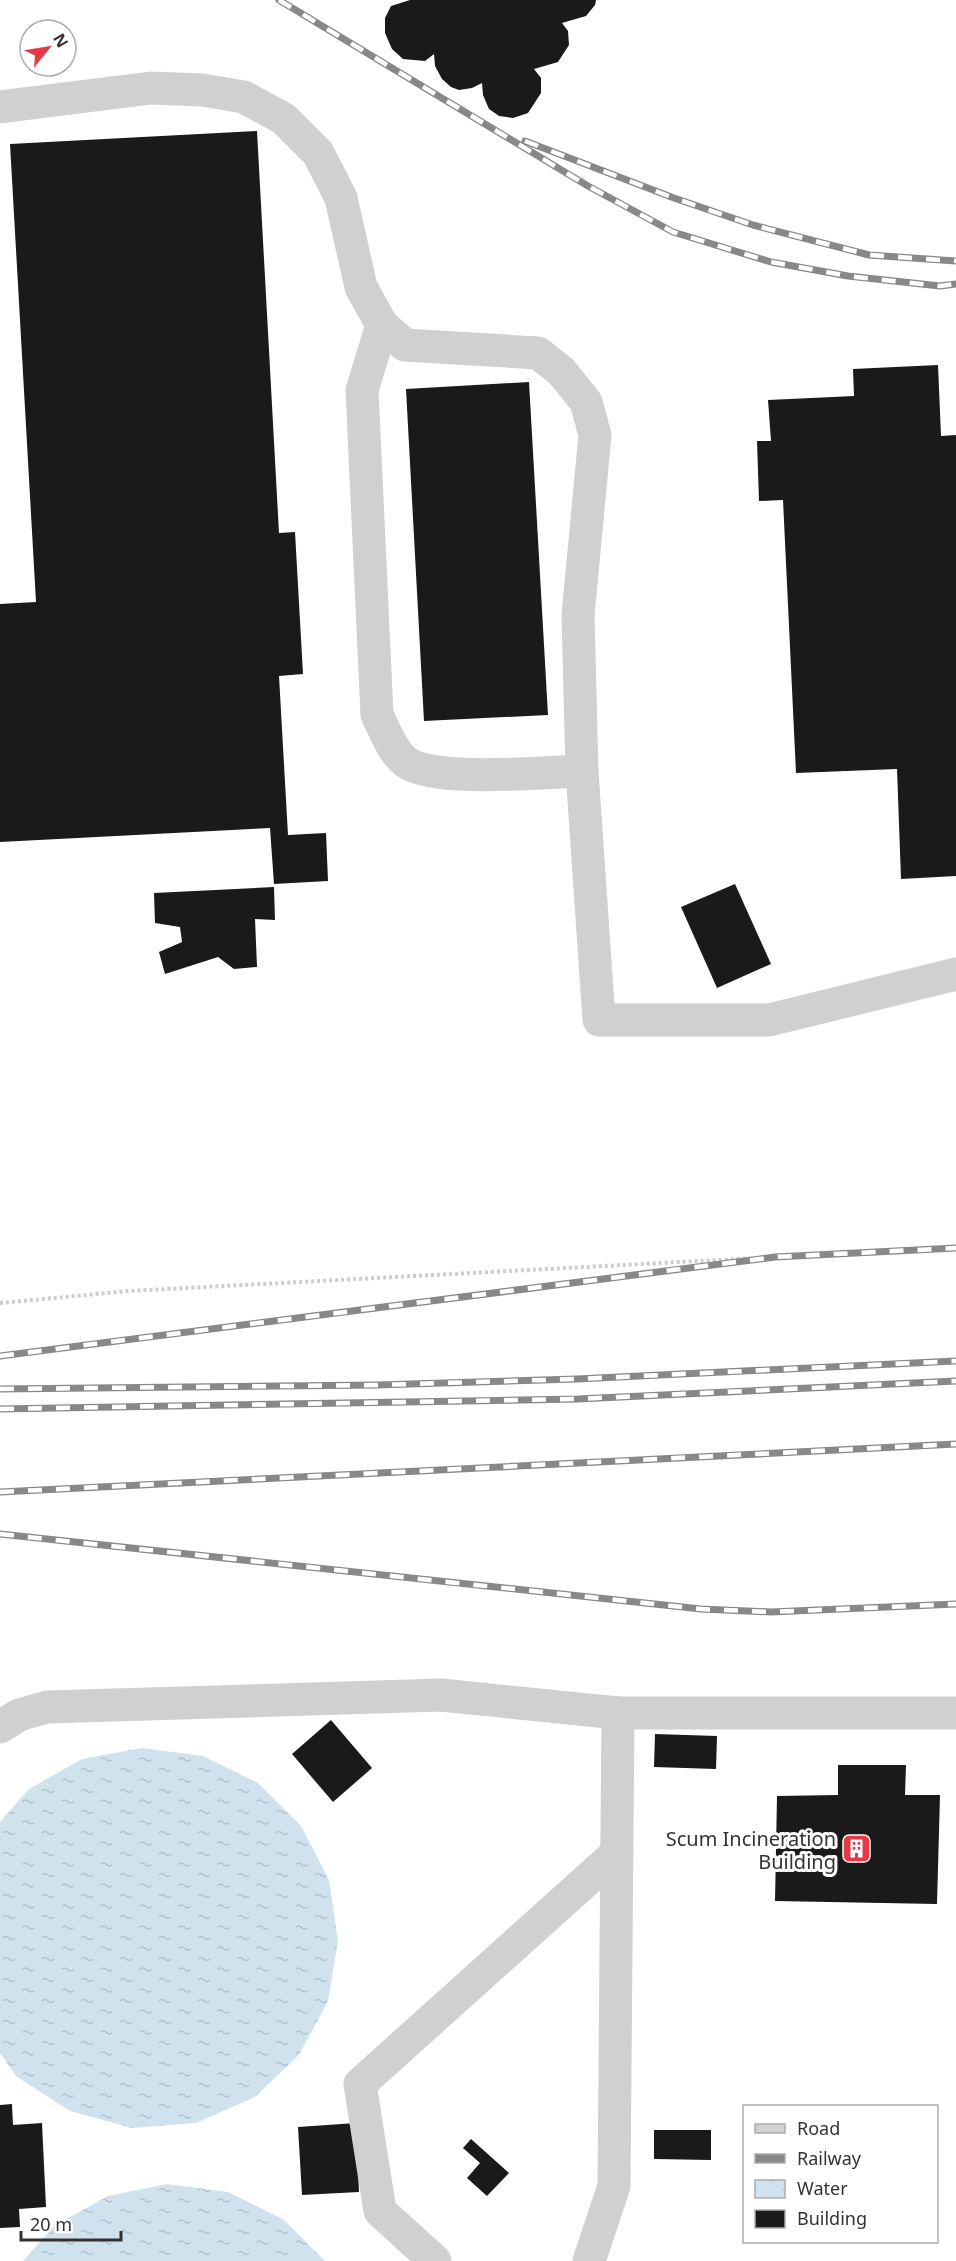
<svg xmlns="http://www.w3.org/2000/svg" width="956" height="2261" font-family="'Noto Sans',sans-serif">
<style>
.water{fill:url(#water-ripples)}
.building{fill:#1a1a1a}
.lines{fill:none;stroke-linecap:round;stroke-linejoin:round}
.path{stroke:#cdcdcd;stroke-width:4;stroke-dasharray:3 3;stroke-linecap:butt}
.minor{stroke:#d0d0d0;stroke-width:33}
.rail-casing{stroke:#888;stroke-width:7}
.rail{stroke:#fff;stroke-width:4.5;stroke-dasharray:14;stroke-linecap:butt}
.labels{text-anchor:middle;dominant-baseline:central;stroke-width:6;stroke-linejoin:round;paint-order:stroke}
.poi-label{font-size:20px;fill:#333;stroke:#fff;text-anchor:end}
</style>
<defs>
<pattern id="water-ripples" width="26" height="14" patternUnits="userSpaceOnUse" patternTransform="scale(1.5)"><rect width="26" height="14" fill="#cfe2ee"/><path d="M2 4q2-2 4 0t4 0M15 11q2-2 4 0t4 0" fill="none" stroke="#b2c2cd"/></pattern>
</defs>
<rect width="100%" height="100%" fill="#fff"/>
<!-- water -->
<g class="water">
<path d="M142,1748L203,1756L258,1783L301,1826L329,1880L338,1941L328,2001L299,2055L255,2097L196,2123L132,2128L70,2111L16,2076L0,2053V1822L29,1789L82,1759Z"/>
<path d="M167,2184L228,2192L283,2219L325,2261H23L54,2226L108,2196Z"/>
</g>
<!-- building -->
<g class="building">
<path d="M410,0H596L595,5L586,16L562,23L568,31L569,45L558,62L534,69L541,78V93L528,113L513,118L499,116L489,109L483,95L482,83L472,88L459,90L451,87L442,79L435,66L434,54L425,61L403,59L392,49L385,33V18L391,6Z"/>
<path d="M257,131L279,533L295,532L303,674L279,676L288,835L326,833L328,881L274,884L270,828L0,842V604L36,602L10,144Z"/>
<path d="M938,365L941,436L956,435V876L901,879L897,769L796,773L783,500L759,501L757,441H771L768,400L854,396L853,369Z"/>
<path d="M529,382L548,715L424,721L406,389Z"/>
<path d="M735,884L771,964L717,988L681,907Z"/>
<path d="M274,887L275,920L255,919L257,967L234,969L218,957L165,974L159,952L182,942L180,927L155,923L154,893Z"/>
<path d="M331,1720L372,1768L333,1802L292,1754Z"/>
<path d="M655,1734L717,1736L716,1769L654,1767Z"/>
<path d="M838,1765H906L905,1795H940L937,1904L775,1901L777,1796L838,1795Z"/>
<path d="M12,2104L13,2125L42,2123L46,2207L19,2209L20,2227L0,2228V2105Z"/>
<path d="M356,2123L359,2192L302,2195L298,2127Z"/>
<path d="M654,2130H711V2160L654,2159Z"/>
<path d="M471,2139L509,2173L487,2196L467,2178L480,2163L463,2148Z"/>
</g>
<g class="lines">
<!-- path -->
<path class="path" d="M0,1303L129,1291L775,1257"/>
<!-- minor -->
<g class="minor">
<path d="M0,107L151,88L202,90L244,97L284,119L318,153L341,198L361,287L382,325L405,345L538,353L561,371L586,402L595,435L578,615L582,771L599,1020H769L956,974"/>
<path d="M382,325L362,390L377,715C385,730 392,752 406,762C435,783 544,772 582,771"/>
<path d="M0,1727L19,1715L47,1707L441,1695L618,1713"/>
<path d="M435,2261L380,2211L360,2084L617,1853"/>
<path d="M589,2261L614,2186L618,1713H956"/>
</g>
<defs>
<g id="rail">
<path d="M279,0L588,186L673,232L771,262L848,276L940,286L956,284"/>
<path d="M525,141L674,198L753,225L869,255L956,261"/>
<path d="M0,1356L775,1257L956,1248"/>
<path d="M0,1389L377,1385L577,1379L956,1361"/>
<path d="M0,1409L578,1399L956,1381"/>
<path d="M0,1492L956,1444"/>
<path d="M0,1534L701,1609L771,1612L956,1604"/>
</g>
</defs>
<!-- rail casing -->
<use href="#rail" class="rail-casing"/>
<!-- rail -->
<use href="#rail" class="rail"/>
</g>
<!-- icons -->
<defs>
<symbol id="building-square" viewBox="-11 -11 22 22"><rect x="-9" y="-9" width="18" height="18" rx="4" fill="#e63946" stroke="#fff"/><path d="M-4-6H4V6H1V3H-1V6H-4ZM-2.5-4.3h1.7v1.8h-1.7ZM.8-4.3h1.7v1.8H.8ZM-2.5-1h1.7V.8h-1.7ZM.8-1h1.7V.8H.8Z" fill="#fff"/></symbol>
</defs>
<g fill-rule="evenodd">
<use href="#building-square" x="840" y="1832" width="33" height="33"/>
</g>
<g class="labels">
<!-- poi labels -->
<g class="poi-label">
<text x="836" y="1838">Scum Incineration<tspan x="836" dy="23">Building</tspan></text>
</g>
</g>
<!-- legend -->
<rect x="743" y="2105" width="195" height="138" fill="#ffffff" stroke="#adadad" stroke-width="1.5"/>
<rect x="755" y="2124" width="30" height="9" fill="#d0d0d0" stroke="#adadad" stroke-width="1.5"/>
<text x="797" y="2135" font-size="18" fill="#333333">Road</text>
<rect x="755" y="2154" width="30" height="9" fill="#888888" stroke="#adadad" stroke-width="1.5"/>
<text x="797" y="2165" font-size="18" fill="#333333">Railway</text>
<rect x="755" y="2180" width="30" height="18" fill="url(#water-ripples)" stroke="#adadad" stroke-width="1.5"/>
<text x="797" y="2195" font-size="18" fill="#333333">Water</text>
<rect x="755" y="2210" width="30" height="18" fill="#1a1a1a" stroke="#adadad" stroke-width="1.5"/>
<text x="797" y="2225" font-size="18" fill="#333333">Building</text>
<!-- north arrow -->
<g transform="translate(48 48) rotate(60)"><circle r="28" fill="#ffffff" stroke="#adadad" stroke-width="1.5"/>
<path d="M0-4.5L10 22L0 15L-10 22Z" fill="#e63946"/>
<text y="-9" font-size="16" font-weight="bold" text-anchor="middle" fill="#333333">N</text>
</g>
<!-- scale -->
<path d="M21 2231v9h100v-9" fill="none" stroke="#333333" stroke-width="3"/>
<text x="30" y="2231" font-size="18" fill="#333333" stroke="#ffffff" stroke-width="4.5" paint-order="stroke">20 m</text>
</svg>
